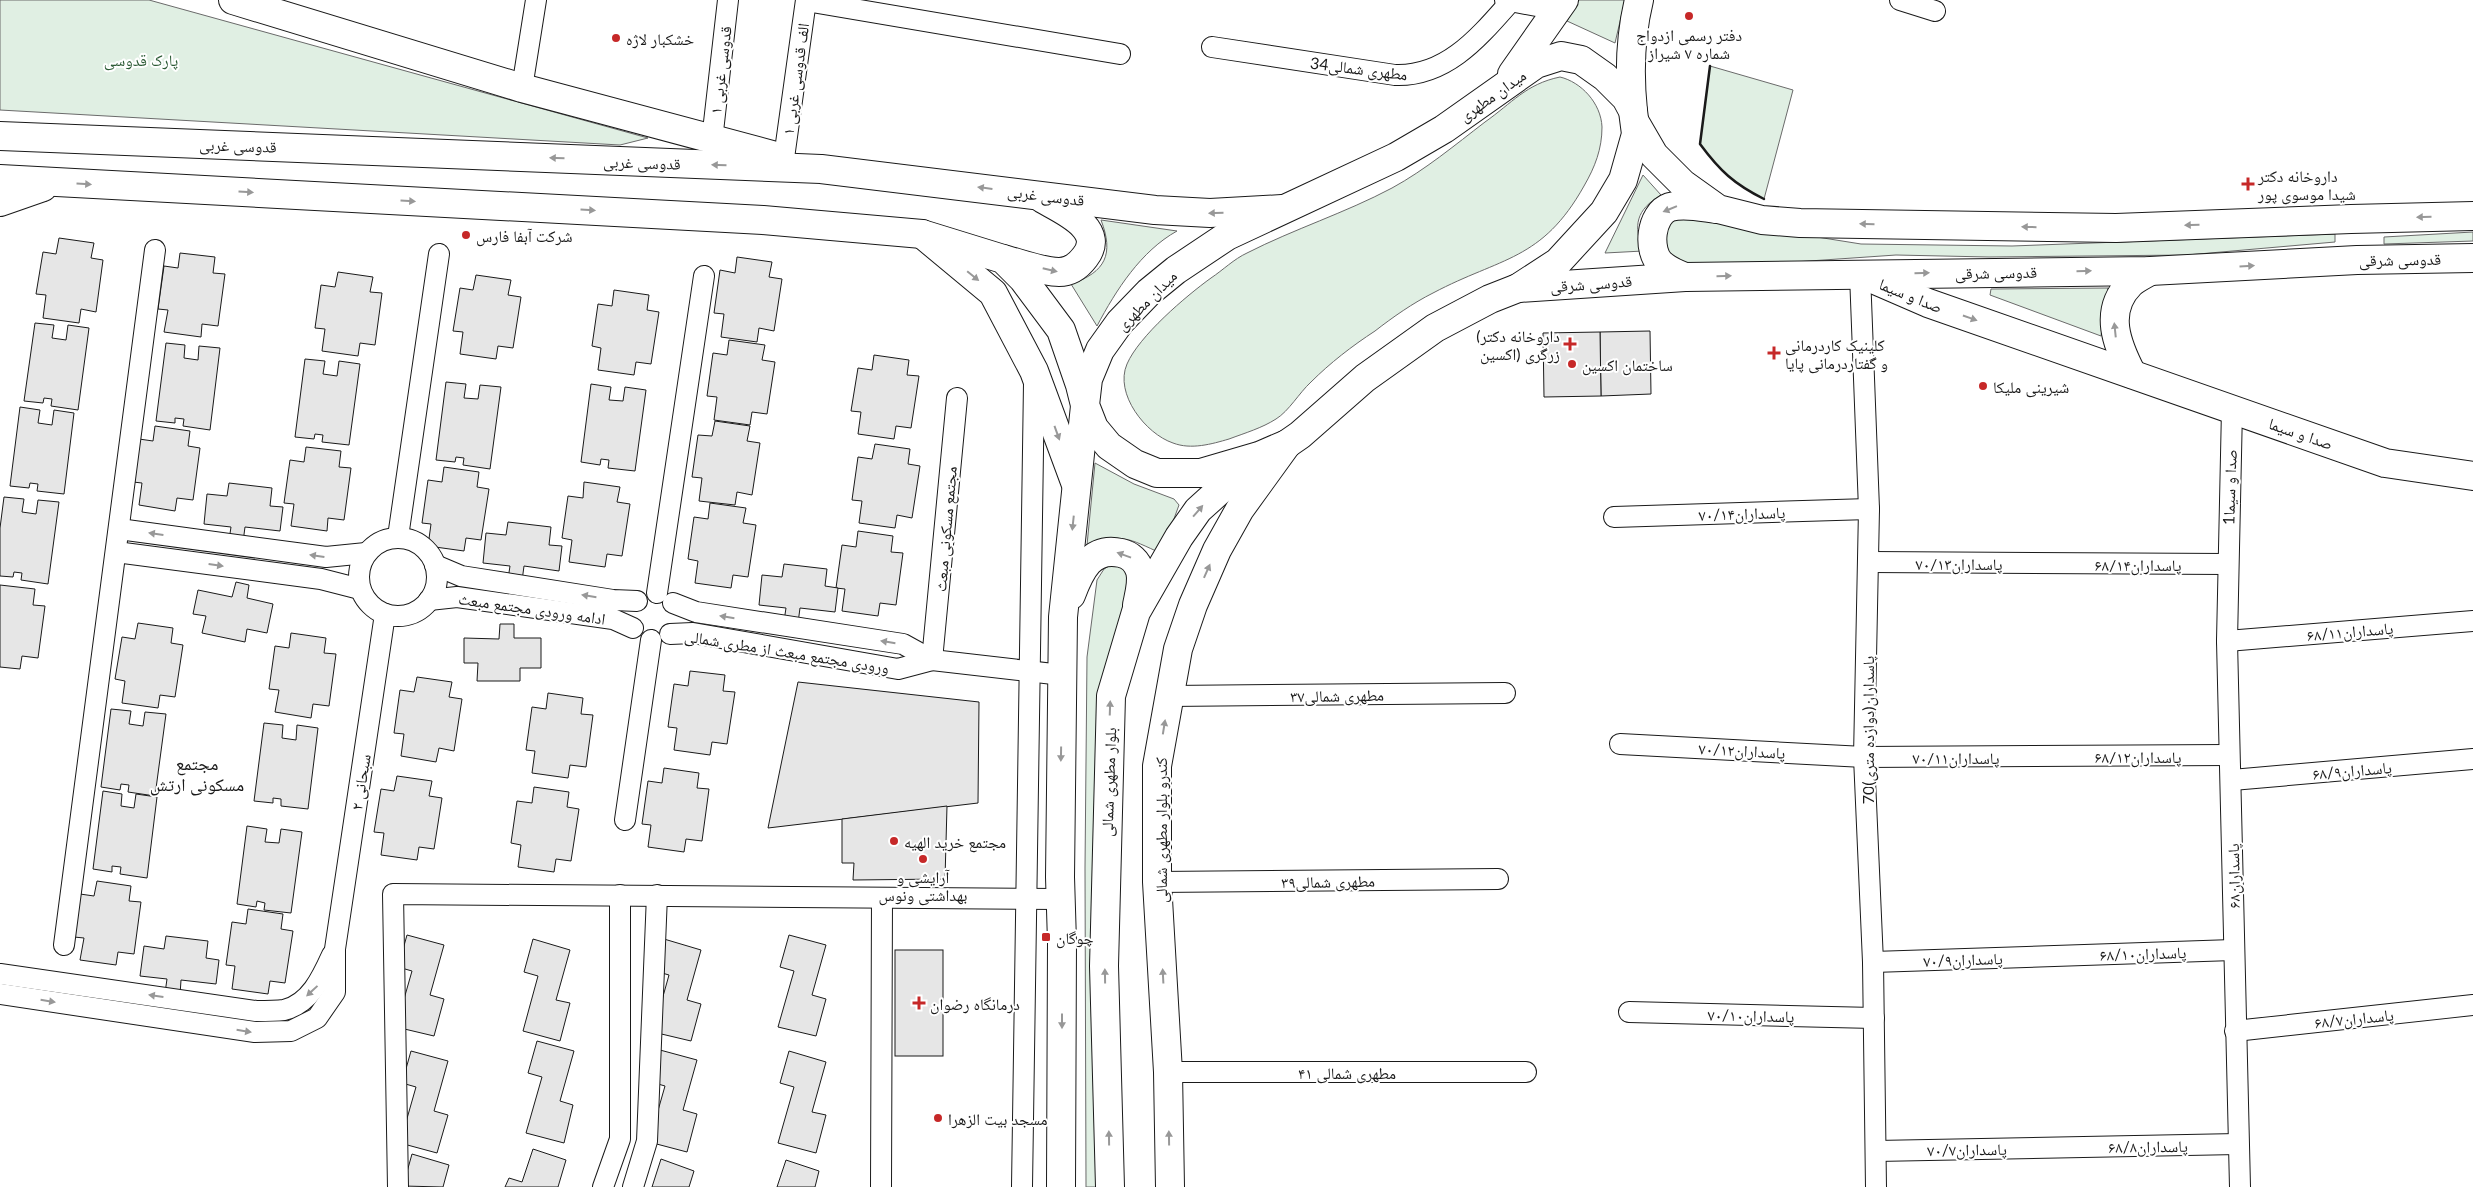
<svg xmlns="http://www.w3.org/2000/svg" width="2473" height="1187" font-family="Lato,'Noto Naskh Arabic',sans-serif">
<style>
.green{fill:#e0efe3;stroke:#6a6a6a}
.building{fill:#e6e6e6;stroke:#1a1a1a}
.lines{fill:none;stroke-linecap:round;stroke-linejoin:round}
.street-casing{stroke:#1a1a1a;stroke-width:22}
.secondary-casing{stroke:#1a1a1a;stroke-width:30}
.primary-casing{stroke:#1a1a1a;stroke-width:30}
.street{stroke:#fff;stroke-width:20}
.secondary{stroke:#fff;stroke-width:28}
.primary{stroke:#fff;stroke-width:28}
.wall{stroke:#1a1a1a;stroke-width:2.5}
.oneway{fill:#989898}
.poi-dot{fill:#c62828;stroke:#fff;stroke-width:2}
.labels{text-anchor:middle;dominant-baseline:central;stroke-width:4;stroke-linejoin:round;paint-order:stroke}
.poi-label{font-size:16px;fill:#1a1a1a;stroke:#fff;text-anchor:start}
.park-label{font-size:16px;fill:#2b5a34;stroke:#fff}
.street-label{font-size:16px;fill:#1a1a1a;stroke:#fff}
.neighbourhood-label{font-size:18px;fill:#1a1a1a;stroke:#fff}
</style>
<rect width="100%" height="100%" fill="#fff"/>
<!-- green -->
<g class="green">
<path d="M0,0H149L648,138L620,145L0,110Z"/>
<path d="M1579,0H1625L1615,43L1567,21Z"/>
<path d="M1710,66L1793,90L1764,199C1734,184 1720,171 1700,144Z"/>
<path d="M1560,77C1581,82 1601,103 1602,127C1602,149 1595,167 1584,186C1542,261 1501,257 1433,293C1413,303 1393,317 1375,331C1352,346 1330,363 1311,382C1299,393 1289,411 1276,419C1262,428 1245,433 1229,439C1212,444 1191,450 1173,443C1146,434 1114,394 1127,364C1139,336 1186,296 1211,278C1223,270 1234,259 1247,253C1294,229 1345,213 1392,188C1425,170 1455,145 1485,122C1512,103 1526,84 1560,77Z"/>
<path d="M1643,175L1661,195C1636,210 1633,225 1643,251L1605,253Z"/>
<path d="M1679,215L1861,244L2012,246L2335,234V242L2187,255L1989,257L1896,255L1737,266L1680,265L1661,247L1664,223Z"/>
<path d="M1101,220L1177,231C1141,251 1116,290 1097,326L1071,284C1106,272 1114,254 1101,220Z"/>
<path d="M2473,232V241L2384,244V237Z"/>
<path d="M2108,288L2101,336L1990,295L1991,289Z"/>
<path d="M1095,463L1134,484L1174,499L1179,505L1171,527L1156,551C1124,536 1120,535 1087,545Z"/>
<path d="M1114,563L1124,565L1131,581L1112,645L1098,1187H1086L1085,868L1087,657L1097,580L1104,569Z"/>
</g>
<!-- building -->
<g class="building">
<path d="M59,238L94,243L91,258L103,260L96,312L81,309L79,323L43,318L46,295L36,294L43,252L56,254Z"/>
<path d="M180,253L215,257L213,273L225,274L218,326L202,324L201,337L164,332L168,310L158,309L164,266L178,268Z"/>
<path d="M737,257L772,262L769,277L782,279L774,331L759,328L757,342L721,337L724,314L714,313L720,270L735,273Z"/>
<path d="M338,272L373,277L370,292L382,293L375,345L360,343L358,356L322,351L325,329L315,328L321,285L335,287Z"/>
<path d="M476,275L511,280L508,295L521,297L513,348L498,346L496,359L460,354L463,332L453,331L460,288L473,290Z"/>
<path d="M614,290L649,295L647,310L659,312L651,364L636,362L634,375L598,370L601,348L592,346L598,304L612,306Z"/>
<path d="M35,323L54,325L52,338L66,340L68,325L89,328L78,410L51,406L52,399L44,398L43,403L24,401Z"/>
<path d="M1650,331L1651,394L1601,396L1600,332Z"/>
<path d="M1600,332L1601,396L1544,397L1543,333Z"/>
<path d="M729,340L765,345L762,360L775,362L767,414L752,412L750,425L714,420L717,397L707,396L713,353L727,355Z"/>
<path d="M166,343L185,345L184,358L198,360L199,346L220,348L210,430L183,426L184,419L175,418V423L156,421Z"/>
<path d="M874,355L909,360L907,375L919,376L911,428L896,426L894,439L858,434L861,412L851,411L858,368L872,370Z"/>
<path d="M305,359L325,361L323,374L337,376L339,361L360,364L349,445L322,442L323,435L315,434L314,439L295,437Z"/>
<path d="M446,382L466,384L464,398L478,399L480,385L501,387L490,469L463,465L464,458L456,457L455,462L436,460Z"/>
<path d="M591,384L611,387L609,400L623,401L625,387L646,390L635,471L608,468L609,460L601,459L600,465L581,462Z"/>
<path d="M20,407L40,410L38,423L52,425L54,410L74,413L64,494L37,491L38,484L30,483L29,488L10,486Z"/>
<path d="M715,421L750,426L747,441L760,443L752,495L737,492L735,505L699,501L702,478L692,477L698,435L712,436Z"/>
<path d="M155,426L190,431L188,446L200,448L193,500L177,498L175,511L139,505L142,483L133,482L139,439L153,441Z"/>
<path d="M875,444L910,449L908,464L920,466L912,518L897,515L895,528L859,523L862,501L852,500L858,457L872,459Z"/>
<path d="M306,447L341,451L339,467L351,468L344,520L328,518L327,531L291,526L294,504L284,503L290,460L304,462Z"/>
<path d="M444,467L479,472L477,487L489,489L481,540L466,538L464,551L428,546L431,524L422,523L428,480L442,482Z"/>
<path d="M584,482L620,487L617,502L630,504L622,556L607,554L605,567L569,562L572,540L562,538L568,496L583,498Z"/>
<path d="M229,483L272,488L270,506L283,507L280,531L245,527L243,542L229,540L231,527L204,524L207,494L227,496Z"/>
<path d="M4,497L24,499L22,512L36,514L38,500L59,502L48,584L21,580L22,573L14,572L13,577L0,576V528Z"/>
<path d="M710,503L746,508L743,523L756,525L748,577L733,575L731,588L695,583L698,561L688,559L694,517L708,519Z"/>
<path d="M508,522L551,527L549,545L562,546L559,571L524,566L522,581L508,579L510,566L483,563L486,533L506,535Z"/>
<path d="M858,531L893,536L891,552L903,553L896,605L880,603L878,616L842,611L845,589L836,588L842,545L856,547Z"/>
<path d="M784,564L827,569L825,586L838,588L835,612L800,608L798,623L784,621L786,608L759,605L762,575L782,577Z"/>
<path d="M236,582L249,585L247,598L273,604L267,633L247,629L245,642L202,633L206,616L193,614L198,590L232,597Z"/>
<path d="M0,585L35,589L33,605L45,606L38,658L22,656L20,669L0,667Z"/>
<path d="M138,623L173,628L171,643L183,645L175,697L160,695L158,708L122,703L125,681L115,679L122,637L135,639Z"/>
<path d="M500,624H514V638H541V668H520V681H477L478,663H464V638L499,639Z"/>
<path d="M291,633L326,638L324,653L336,654L329,706L313,704L311,718L275,712L279,690L269,689L275,646L289,648Z"/>
<path d="M690,671L725,675L723,691L735,692L727,744L712,742L710,755L674,750L677,728L668,727L674,684L688,686Z"/>
<path d="M417,677L452,682L449,697L462,699L454,751L439,748L436,762L401,756L404,734L394,733L400,690L414,692Z"/>
<path d="M798,682L979,702L978,803L768,828Z"/>
<path d="M548,693L583,698L581,714L593,715L586,767L570,765L568,778L532,773L535,751L526,750L532,707L546,709Z"/>
<path d="M111,709L131,711L129,724L143,726L145,712L166,714L155,796L128,792L129,785L121,784L120,790L101,787Z"/>
<path d="M264,723L283,725L282,738L296,740L297,725L318,728L308,809L281,806V799L273,798V803L254,801Z"/>
<path d="M664,768L699,773L697,788L709,789L702,841L686,839L684,852L648,847L651,825L642,824L648,781L662,783Z"/>
<path d="M397,776L432,781L429,796L442,798L434,849L419,847L417,860L381,855L384,833L374,832L381,789L394,791Z"/>
<path d="M534,787L569,792L567,807L579,809L571,861L556,859L554,872L518,867L521,845L511,843L517,801L532,803Z"/>
<path d="M103,791L122,794L121,806L134,808L136,794L157,797L147,878L120,874L121,867L112,866V872L93,869Z"/>
<path d="M947,806L945,879L853,880L854,863H842V819Z"/>
<path d="M247,826L267,829L265,842L279,843L281,829L302,832L291,913L264,910L265,903L257,901L256,907L237,904Z"/>
<path d="M97,881L131,886L129,901L141,902L134,954L118,952L116,965L80,960L84,938L74,937L80,894L94,896Z"/>
<path d="M248,909L283,914L281,929L293,931L285,983L270,981L268,994L232,989L235,966L226,965L232,922L246,924Z"/>
<path d="M407,935L444,945L430,995L444,999L434,1036L396,1027L412,971L398,967Z"/>
<path d="M789,935L826,945L812,995L826,999L816,1036L778,1027L794,971L780,967Z"/>
<path d="M166,936L208,941L206,958L219,960L216,984L181,980L180,995L165,993L167,979L140,976L144,946L164,949Z"/>
<path d="M533,939L570,950L556,1000L570,1003L560,1041L523,1031L538,976L524,972Z"/>
<path d="M664,939L701,950L687,1000L701,1004L691,1041L653,1032L669,975L655,971Z"/>
<rect x="895" y="950" width="48" height="106"/>
<path d="M537,1041L574,1051L560,1101L573,1105L564,1143L526,1133L542,1077L528,1073Z"/>
<path d="M660,1050L697,1060L683,1110L697,1114L687,1152L649,1142L665,1086L651,1082Z"/>
<path d="M411,1051L448,1061L434,1111L448,1115L437,1153L400,1143L416,1087L402,1083Z"/>
<path d="M789,1051L826,1062L812,1112L826,1115L816,1153L778,1143L794,1087L780,1083Z"/>
<path d="M533,1149L566,1160L558,1187H505L509,1178L522,1182Z"/>
<path d="M412,1154L449,1165L443,1187L403,1186Z"/>
<path d="M661,1159L694,1171L689,1187H652Z"/>
<path d="M786,1160L819,1171L815,1187H777Z"/>
</g>
<g class="lines">
<defs>
<g id="street">
<path d="M1505,0L1558,10"/>
<path d="M1900,0L1935,11"/>
<path d="M806,1L1120,54"/>
<path d="M1212,47L1395,75C1447,77 1480,36 1511,1"/>
<path d="M522,88L536,0"/>
<path d="M712,140L728,0"/>
<path d="M784,158L806,0"/>
<path d="M1860,274L1869,509L1864,757L1873,962L1876,1187"/>
<path d="M2232,409L2227,641L2240,1187"/>
<path d="M1614,517L1869,509"/>
<path d="M119,529L326,557L366,553"/>
<path d="M398,537L439,254"/>
<circle cx="398" cy="577" r="39"/>
<path d="M116,552L321,579L360,589"/>
<path d="M1870,562L2227,564"/>
<path d="M435,565L461,576L613,600L637,601"/>
<path d="M657,593L704,276"/>
<path d="M429,600L457,597L613,619L633,628"/>
<path d="M673,603L696,612L903,644L932,660L1062,675"/>
<path d="M670,634L693,633L898,669L932,660"/>
<path d="M2227,641L2473,621"/>
<path d="M932,660L957,398"/>
<path d="M1169,696L1505,693"/>
<path d="M1620,744L1864,757L2229,755"/>
<path d="M2232,780L2473,759"/>
<path d="M625,820L651,640"/>
<path d="M1157,882L1498,879"/>
<path d="M64,945L155,250"/>
<path d="M1873,962L2233,950"/>
<path d="M0,974L256,1011C265,1011 275,1011 284,1010C310,1004 322,977 332,955"/>
<path d="M0,994L255,1032L291,1031L317,1018L335,992V949L385,614"/>
<path d="M1629,1012L1874,1018"/>
<path d="M2235,1031L2473,1005"/>
<path d="M1168,1072H1526"/>
<path d="M1876,1151L2238,1144"/>
<path d="M398,1187L393,894L1060,899"/>
<path d="M603,1187L620,1139V895"/>
<path d="M633,1187L647,1141L657,895"/>
<path d="M881,1187L882,898"/>
<path d="M1022,1187L1034,383"/>
</g>
<g id="secondary">
<path d="M233,0L522,88L772,155"/>
<path d="M1636,124L1654,155L1683,184L1718,209L1762,220L1800,223L2116,228L2351,219L2473,216"/>
<path d="M0,136L821,169L1155,210L1210,213L1282,209"/>
<path d="M0,179L763,220L922,234L1003,259L1023,279L1061,330L1080,385L1085,405"/>
<path d="M0,202L43,187"/>
<path d="M1003,259C1019,263 1043,272 1059,272C1070,272 1079,265 1085,257C1107,229 1062,210 1043,199"/>
<path d="M1685,277C1677,274 1668,270 1661,264C1647,251 1650,214 1670,207C1685,203 1701,207 1716,209"/>
<path d="M1868,277L1928,303L2385,463L2473,476"/>
<path d="M1518,288L1685,277L2150,271L2357,260L2473,258"/>
<path d="M2132,374C2117,345 2103,311 2130,284C2136,278 2144,275 2150,271"/>
<path d="M1170,1187L1168,1072L1157,882V766L1178,649L1193,605L1217,550L1240,509L1287,444"/>
</g>
<g id="primary">
<path d="M1561,56L1581,60L1605,77L1626,98L1633,111L1636,134L1623,180L1604,212L1558,262L1518,288L1490,299L1435,328L1365,378L1300,435L1287,444L1259,456L1201,473H1157L1135,464L1109,446L1094,428L1085,405L1088,379L1100,350L1120,322L1149,292L1176,270L1227,236L1396,157L1444,129L1536,64Z"/>
<path d="M1512,74L1564,0"/>
<path d="M1633,111C1629,73 1630,37 1639,0"/>
<path d="M922,234L993,293L1034,371L1075,482"/>
<path d="M1071,595C1080,571 1091,546 1121,553C1130,555 1137,561 1140,571C1143,581 1139,595 1137,605"/>
<path d="M1061,1187L1062,942L1060,877L1063,617L1085,406"/>
<path d="M1110,1187L1104,966L1111,696L1136,612L1179,537L1198,510L1230,481L1253,466"/>
</g>
</defs>
<!-- street casing -->
<use href="#street" class="street-casing"/>
<!-- secondary casing -->
<use href="#secondary" class="secondary-casing"/>
<!-- primary casing -->
<use href="#primary" class="primary-casing"/>
<!-- street -->
<use href="#street" class="street"/>
<!-- secondary -->
<use href="#secondary" class="secondary"/>
<!-- primary -->
<use href="#primary" class="primary"/>
<!-- wall -->
<path class="wall" d="M1710,66L1700,144C1720,171 1734,184 1764,199"/>
</g>
<!-- one-way arrows -->
<defs><path id="oneway-solid" d="M-6-.8H1V-3.2L6.5 0L1 3.2V.8H-6Z" transform="scale(1.25)"/></defs>
<g class="oneway">
<use href="#oneway-solid" transform="translate(557 158) rotate(-178)"/>
<use href="#oneway-solid" transform="translate(719 165) rotate(-178)"/>
<use href="#oneway-solid" transform="translate(84 184) rotate(3)"/>
<use href="#oneway-solid" transform="translate(985 188) rotate(-173)"/>
<use href="#oneway-solid" transform="translate(246 192) rotate(3)"/>
<use href="#oneway-solid" transform="translate(408 201) rotate(3)"/>
<use href="#oneway-solid" transform="translate(1670 209) rotate(158)"/>
<use href="#oneway-solid" transform="translate(588 210) rotate(3)"/>
<use href="#oneway-solid" transform="translate(1216 213) rotate(178)"/>
<use href="#oneway-solid" transform="translate(2424 217) rotate(179)"/>
<use href="#oneway-solid" transform="translate(1867 224) rotate(-179)"/>
<use href="#oneway-solid" transform="translate(2192 225) rotate(178)"/>
<use href="#oneway-solid" transform="translate(2029 227) rotate(-179)"/>
<use href="#oneway-solid" transform="translate(2247 266) rotate(-3)"/>
<use href="#oneway-solid" transform="translate(1050 270) rotate(13)"/>
<use href="#oneway-solid" transform="translate(2084 271) rotate(-1)"/>
<use href="#oneway-solid" transform="translate(1922 273) rotate(-1)"/>
<use href="#oneway-solid" transform="translate(973 276) rotate(39)"/>
<use href="#oneway-solid" transform="translate(1724 276) rotate(-1)"/>
<use href="#oneway-solid" transform="translate(1970 318) rotate(19)"/>
<use href="#oneway-solid" transform="translate(2115 330) rotate(-96)"/>
<use href="#oneway-solid" transform="translate(1057 433) rotate(70)"/>
<use href="#oneway-solid" transform="translate(1198 511) rotate(-49)"/>
<use href="#oneway-solid" transform="translate(1073 523) rotate(96)"/>
<use href="#oneway-solid" transform="translate(156 534) rotate(-172)"/>
<use href="#oneway-solid" transform="translate(1124 555) rotate(-160)"/>
<use href="#oneway-solid" transform="translate(317 556) rotate(-172)"/>
<use href="#oneway-solid" transform="translate(216 565) rotate(8)"/>
<use href="#oneway-solid" transform="translate(1207 571) rotate(-66)"/>
<use href="#oneway-solid" transform="translate(589 596) rotate(-171)"/>
<use href="#oneway-solid" transform="translate(727 617) rotate(-171)"/>
<use href="#oneway-solid" transform="translate(888 642) rotate(-171)"/>
<use href="#oneway-solid" transform="translate(1110 708) rotate(-88)"/>
<use href="#oneway-solid" transform="translate(1164 727) rotate(-81)"/>
<use href="#oneway-solid" transform="translate(1061 754) rotate(91)"/>
<use href="#oneway-solid" transform="translate(1105 976) rotate(-91)"/>
<use href="#oneway-solid" transform="translate(1163 976) rotate(-93)"/>
<use href="#oneway-solid" transform="translate(312 991) rotate(137)"/>
<use href="#oneway-solid" transform="translate(156 996) rotate(-172)"/>
<use href="#oneway-solid" transform="translate(48 1001) rotate(9)"/>
<use href="#oneway-solid" transform="translate(1062 1021) rotate(90)"/>
<use href="#oneway-solid" transform="translate(244 1031) rotate(9)"/>
<use href="#oneway-solid" transform="translate(1109 1138) rotate(-91)"/>
<use href="#oneway-solid" transform="translate(1169 1138) rotate(-91)"/>
</g>
<!-- markers -->
<g class="poi-dot">
<circle cx="1689" cy="16" r="5"/>
<circle cx="616" cy="38" r="5"/>
<path d="M2245.5 176.5h5v5h5v5h-5v5h-5v-5h-5v-5h5z"/>
<circle cx="466" cy="235" r="5"/>
<path d="M1567.5 336.5h5v5h5v5h-5v5h-5v-5h-5v-5h5z"/>
<path d="M1771.5 345.5h5v5h5v5h-5v5h-5v-5h-5v-5h5z"/>
<circle cx="1572" cy="364" r="5"/>
<circle cx="1983" cy="386" r="5"/>
<circle cx="894" cy="841" r="5"/>
<circle cx="923" cy="859" r="5"/>
<rect x="1041" y="932" width="10" height="10" rx="2.5"/>
<path d="M916.5 995.5h5v5h5v5h-5v5h-5v-5h-5v-5h5z"/>
<circle cx="938" cy="1118" r="5"/>
</g>
<g class="labels">
<!-- poi labels -->
<g class="poi-label">
<text x="1689" y="34" text-anchor="middle">دفتر رسمی ازدواج<tspan x="1689" dy="18">شماره ۷ شیراز</tspan></text>
<text x="626" y="38">خشکبار لاژه</text>
<text x="2258" y="175">داروخانه دکتر<tspan x="2258" dy="18">شیدا موسوی پور</tspan></text>
<text x="476" y="235">شرکت آبفا فارس</text>
<text x="1560" y="335" text-anchor="end">(داروخانه دکتر<tspan x="1560" dy="18">زرگری (اکسین</tspan></text>
<text x="1785" y="344">کلینیک کاردرمانی<tspan x="1785" dy="18">و گفتاردرمانی پایا</tspan></text>
<text x="1582" y="364">ساختمان اکسین</text>
<text x="1993" y="386">شیرینى ملیکا</text>
<text x="904" y="841">مجتمع خرید الهیه</text>
<text x="923" y="876" text-anchor="middle">آرایشی و<tspan x="923" dy="18">بهداشتی ونوس</tspan></text>
<text x="1056" y="937">چوگان</text>
<text x="930" y="1003">درمانگاه رضوان</text>
<text x="948" y="1118">مسجد بیت الزهرا</text>
</g>
<!-- park labels -->
<g class="park-label">
<text x="141" y="59">پارک قدوسی</text>
</g>
<!-- street labels -->
<g class="street-label">
<text transform="translate(1359 68) rotate(7)">34مطهرى شمالى</text>
<text transform="translate(720 70) rotate(-83)">۱ قدوسی غربی</text>
<text transform="translate(795 79) rotate(-82)">۱ الف قدوسی غربی</text>
<text transform="translate(1492 95) rotate(-35)">میدان مطهری</text>
<text transform="translate(238 145) rotate(2)">قدوسی غربی</text>
<text transform="translate(642 162) rotate(2)">قدوسی غربی</text>
<text transform="translate(1046 195) rotate(7)">قدوسی غربی</text>
<text transform="translate(2400 259) rotate(-1)">قدوسی شرقی</text>
<text transform="translate(1996 272) rotate(-1)">قدوسی شرقی</text>
<text transform="translate(1591 283) rotate(-4)">قدوسی شرقی</text>
<text transform="translate(1911 295) rotate(22)">صدا و سیما</text>
<text transform="translate(1146 300) rotate(-45)">میدان مطهری</text>
<text transform="translate(2301 433) rotate(19)">صدا و سیما</text>
<text transform="translate(2229 487) rotate(-88)">1صدا و سیما</text>
<text transform="translate(1742 513) rotate(-2)">پاسداران۷۰/۱۴</text>
<text transform="translate(945 529) rotate(-85)">مجتمع مسکونی مبعث</text>
<text x="1959" y="563">پاسداران۷۰/۱۳</text>
<text x="2138" y="564">پاسداران۶۸/۱۴</text>
<text transform="translate(532 608) rotate(8)">ادامه ورودی مجتمع مبعث</text>
<text transform="translate(2350 631) rotate(-5)">پاسداران۶۸/۱۱</text>
<text transform="translate(787 651) rotate(9)">ورودی مجتمع مبعث از مطری شمالی</text>
<text transform="translate(1337 695) rotate(-1)">مطهرى شمالى۳۷</text>
<text transform="translate(1867 730) rotate(-90)">70پاسداران(دوازده متری)</text>
<text transform="translate(1742 750) rotate(3)">پاسداران۷۰/۱۲</text>
<text x="2138" y="756">پاسداران۶۸/۱۲</text>
<text x="1956" y="757">پاسداران۷۰/۱۱</text>
<text transform="translate(2352 770) rotate(-5)">پاسداران۶۸/۹</text>
<text transform="translate(360 782) rotate(-81)">سبحانی ۲</text>
<text transform="translate(1108 782) rotate(-88)">بلوار مطهری شمالی</text>
<text transform="translate(1160 830) rotate(-90)">کندرو بلوار مطهری شمالی</text>
<text transform="translate(2233 876) rotate(-91)">پاسداران۶۸</text>
<text transform="translate(1328 881) rotate(-1)">مطهرى شمالى۳۹</text>
<text transform="translate(2143 953) rotate(-2)">پاسداران۶۸/۱۰</text>
<text transform="translate(1963 959) rotate(-2)">پاسداران۷۰/۹</text>
<text transform="translate(1751 1015) rotate(1)">پاسداران۷۰/۱۰</text>
<text transform="translate(2354 1018) rotate(-6)">پاسداران۶۸/۷</text>
<text x="1347" y="1072">۴۱ مطهرى شمالى</text>
<text transform="translate(2148 1146) rotate(-1)">پاسداران۶۸/۸</text>
<text transform="translate(1967 1149) rotate(-1)">پاسداران۷۰/۷</text>
</g>
<!-- neighbourhood labels -->
<g class="neighbourhood-label">
<text x="197" y="763">مجتمع<tspan x="197" dy="21">مسکونی ارتش</tspan></text>
</g>
</g>
</svg>
